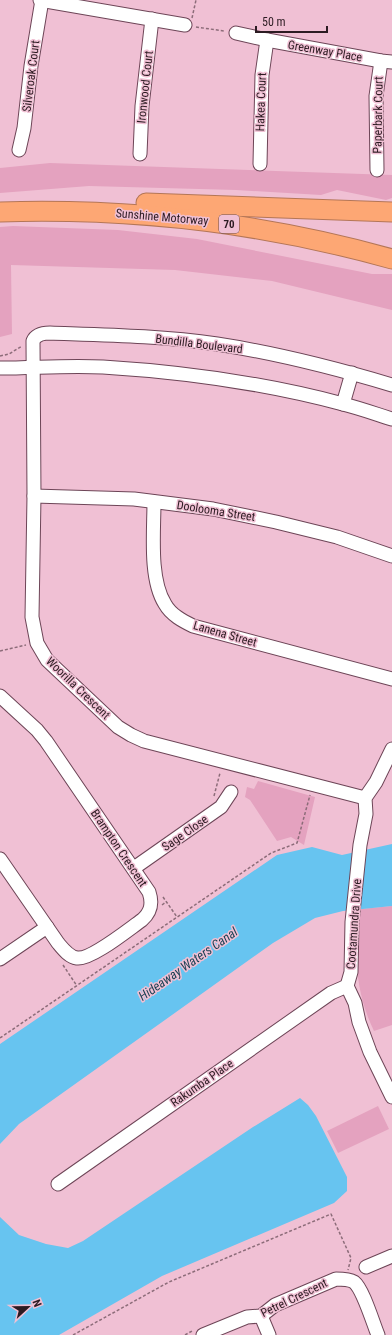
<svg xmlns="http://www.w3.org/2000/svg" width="392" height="1335" font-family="'Roboto Condensed',sans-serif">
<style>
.green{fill:#e4a2bf}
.water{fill:#67c4f0}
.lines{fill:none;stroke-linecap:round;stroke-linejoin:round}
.minor-casing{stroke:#6d4557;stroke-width:15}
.highway-casing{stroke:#b47657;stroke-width:21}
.path{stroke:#8c6c79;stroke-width:1.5;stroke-dasharray:3 2;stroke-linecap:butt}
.minor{stroke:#fff;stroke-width:13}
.highway{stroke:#fda774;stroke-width:19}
.labels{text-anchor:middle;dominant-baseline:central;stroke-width:3;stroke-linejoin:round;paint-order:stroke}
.shield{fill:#f0c0d4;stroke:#674c57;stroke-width:1}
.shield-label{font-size:11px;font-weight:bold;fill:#2c1b22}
.street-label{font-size:12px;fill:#2c1b22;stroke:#f0c0d4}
.water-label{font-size:13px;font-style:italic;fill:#153e51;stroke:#f0c0d4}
</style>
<rect width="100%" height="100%" fill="#f0c0d4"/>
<!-- green -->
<g class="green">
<path d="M50,163L392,175V198L386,200L337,190L321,195L236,190L89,186L0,193V168Z"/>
<path d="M13,226L118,230L197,239L372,274H392V310L272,281L175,270L11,265L12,334L0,337V227Z"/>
<path d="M258,781L315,797L304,845L291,837L277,841L250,800L245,797L247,787L254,789Z"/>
<path d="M392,906V1025L374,1031C355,992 353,952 361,909Z"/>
<path d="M378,1106L389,1129L338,1153L327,1131Z"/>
</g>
<!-- water -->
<g class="water">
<path d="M392,844V906L343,911L315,918L273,943L19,1124L0,1144V1044L277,855L312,847L342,855Z"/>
<path d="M300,1098L308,1105L316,1116L347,1177V1191L334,1203L162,1276L59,1335H0V1217L19,1235L46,1244L68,1248L83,1241L253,1127Z"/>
</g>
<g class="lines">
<defs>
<g id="minor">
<path d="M40,0L185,25"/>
<path d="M236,33L267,40L381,61L392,62"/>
<path d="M19,150L24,128L31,66L42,0"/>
<path d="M140,154L142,106L152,19"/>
<path d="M260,164L262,75L267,40"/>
<path d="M377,170L376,96L381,61"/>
<path d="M0,368C34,368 69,365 103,367C183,372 265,383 343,404C359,408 376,414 392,419"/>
<path d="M343,404L352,373"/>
<path d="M34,496L134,499L213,509L276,522L337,537L392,556"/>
<path d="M154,502C154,531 149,579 165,604C171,615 183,621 193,626L392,679"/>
<path d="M0,696L37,730L46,741L149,892C153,904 151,912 142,920C129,929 91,960 77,958C69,957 63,949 58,943L0,859"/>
<path d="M392,749L376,782L365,798L366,814L360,845L352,922L351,972L347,986L355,1003L359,1022L370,1052L392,1097"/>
<path d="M365,798L144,741L131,735L118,727L47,660L37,643L32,617L34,496L33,341C36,334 43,333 50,333C106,335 162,336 217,344C276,353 335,368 392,385"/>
<path d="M134,868L221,807L231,792"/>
<path d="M0,959L47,927"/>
<path d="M58,1184L331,993L347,986"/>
<path d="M366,1267L392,1256"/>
<path d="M261,1316L269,1335"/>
<path d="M203,1335L247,1317L261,1316L275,1305L336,1279C341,1279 349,1279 354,1282C363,1289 373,1323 378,1335"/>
</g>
<g id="highway">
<path d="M146,203L392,212"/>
<path d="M0,212C133,208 264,223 392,259"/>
</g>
</defs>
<!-- minor casing -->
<use href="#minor" class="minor-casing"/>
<!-- highway casing -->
<use href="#highway" class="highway-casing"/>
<!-- path -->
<g class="path">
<path d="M192,18L196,0"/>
<path d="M196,27L224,31"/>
<path d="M0,356L9,354L22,346"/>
<path d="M0,651L26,645"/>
<path d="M214,796L220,773"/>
<path d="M163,897L177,917"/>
<path d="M162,905L166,902"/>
<path d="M63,965L77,986"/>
<path d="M0,1038L271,853L297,843L310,795"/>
<path d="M73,1335L169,1282L331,1214L351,1258L348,1270"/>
<path d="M185,1335L192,1331"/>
</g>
<!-- minor -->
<use href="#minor" class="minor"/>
<!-- highway -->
<use href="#highway" class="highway"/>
</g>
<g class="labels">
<!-- shield labels -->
<rect class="shield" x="219" y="215" width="20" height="18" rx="3"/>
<g class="shield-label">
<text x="229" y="224">70</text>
</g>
<!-- street labels -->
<g class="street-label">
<text transform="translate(325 51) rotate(10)">Greenway Place</text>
<text transform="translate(31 76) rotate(-83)">Silveroak Court</text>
<text transform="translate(145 87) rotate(-84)">Ironwood Court</text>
<text transform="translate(261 102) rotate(-88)">Hakea Court</text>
<text transform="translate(378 115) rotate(-89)">Paperbark Court</text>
<text transform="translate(162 217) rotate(5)">Sunshine Motorway</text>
<text transform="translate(199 344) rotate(7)">Bundilla Boulevard</text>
<text transform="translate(216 511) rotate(9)">Doolooma Street</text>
<text transform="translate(225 634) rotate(16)">Lanena Street</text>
<text transform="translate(78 688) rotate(44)">Woorilla Crescent</text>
<text transform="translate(185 833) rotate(-35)">Sage Close</text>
<text transform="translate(119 848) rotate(56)">Brampton Crescent</text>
<text transform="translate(354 924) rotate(-86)">Cootamundra Drive</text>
<text transform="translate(202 1083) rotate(-35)">Rakumba Place</text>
<text transform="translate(294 1298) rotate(-26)">Petrel Crescent</text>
</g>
<!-- water labels -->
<g class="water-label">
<text transform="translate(188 964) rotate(-35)">Hideaway Waters Canal</text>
</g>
</g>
<!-- north arrow -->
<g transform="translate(28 1307) rotate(68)" stroke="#f0c0d4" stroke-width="3" paint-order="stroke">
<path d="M0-3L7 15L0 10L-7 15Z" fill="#2c1b22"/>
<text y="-6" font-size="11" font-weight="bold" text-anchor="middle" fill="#2c1b22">N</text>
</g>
<!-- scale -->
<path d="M256 26v6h71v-6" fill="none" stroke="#2c1b22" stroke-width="2"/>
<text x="262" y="26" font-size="12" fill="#2c1b22" stroke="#f0c0d4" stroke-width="3" paint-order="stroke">50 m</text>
</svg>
